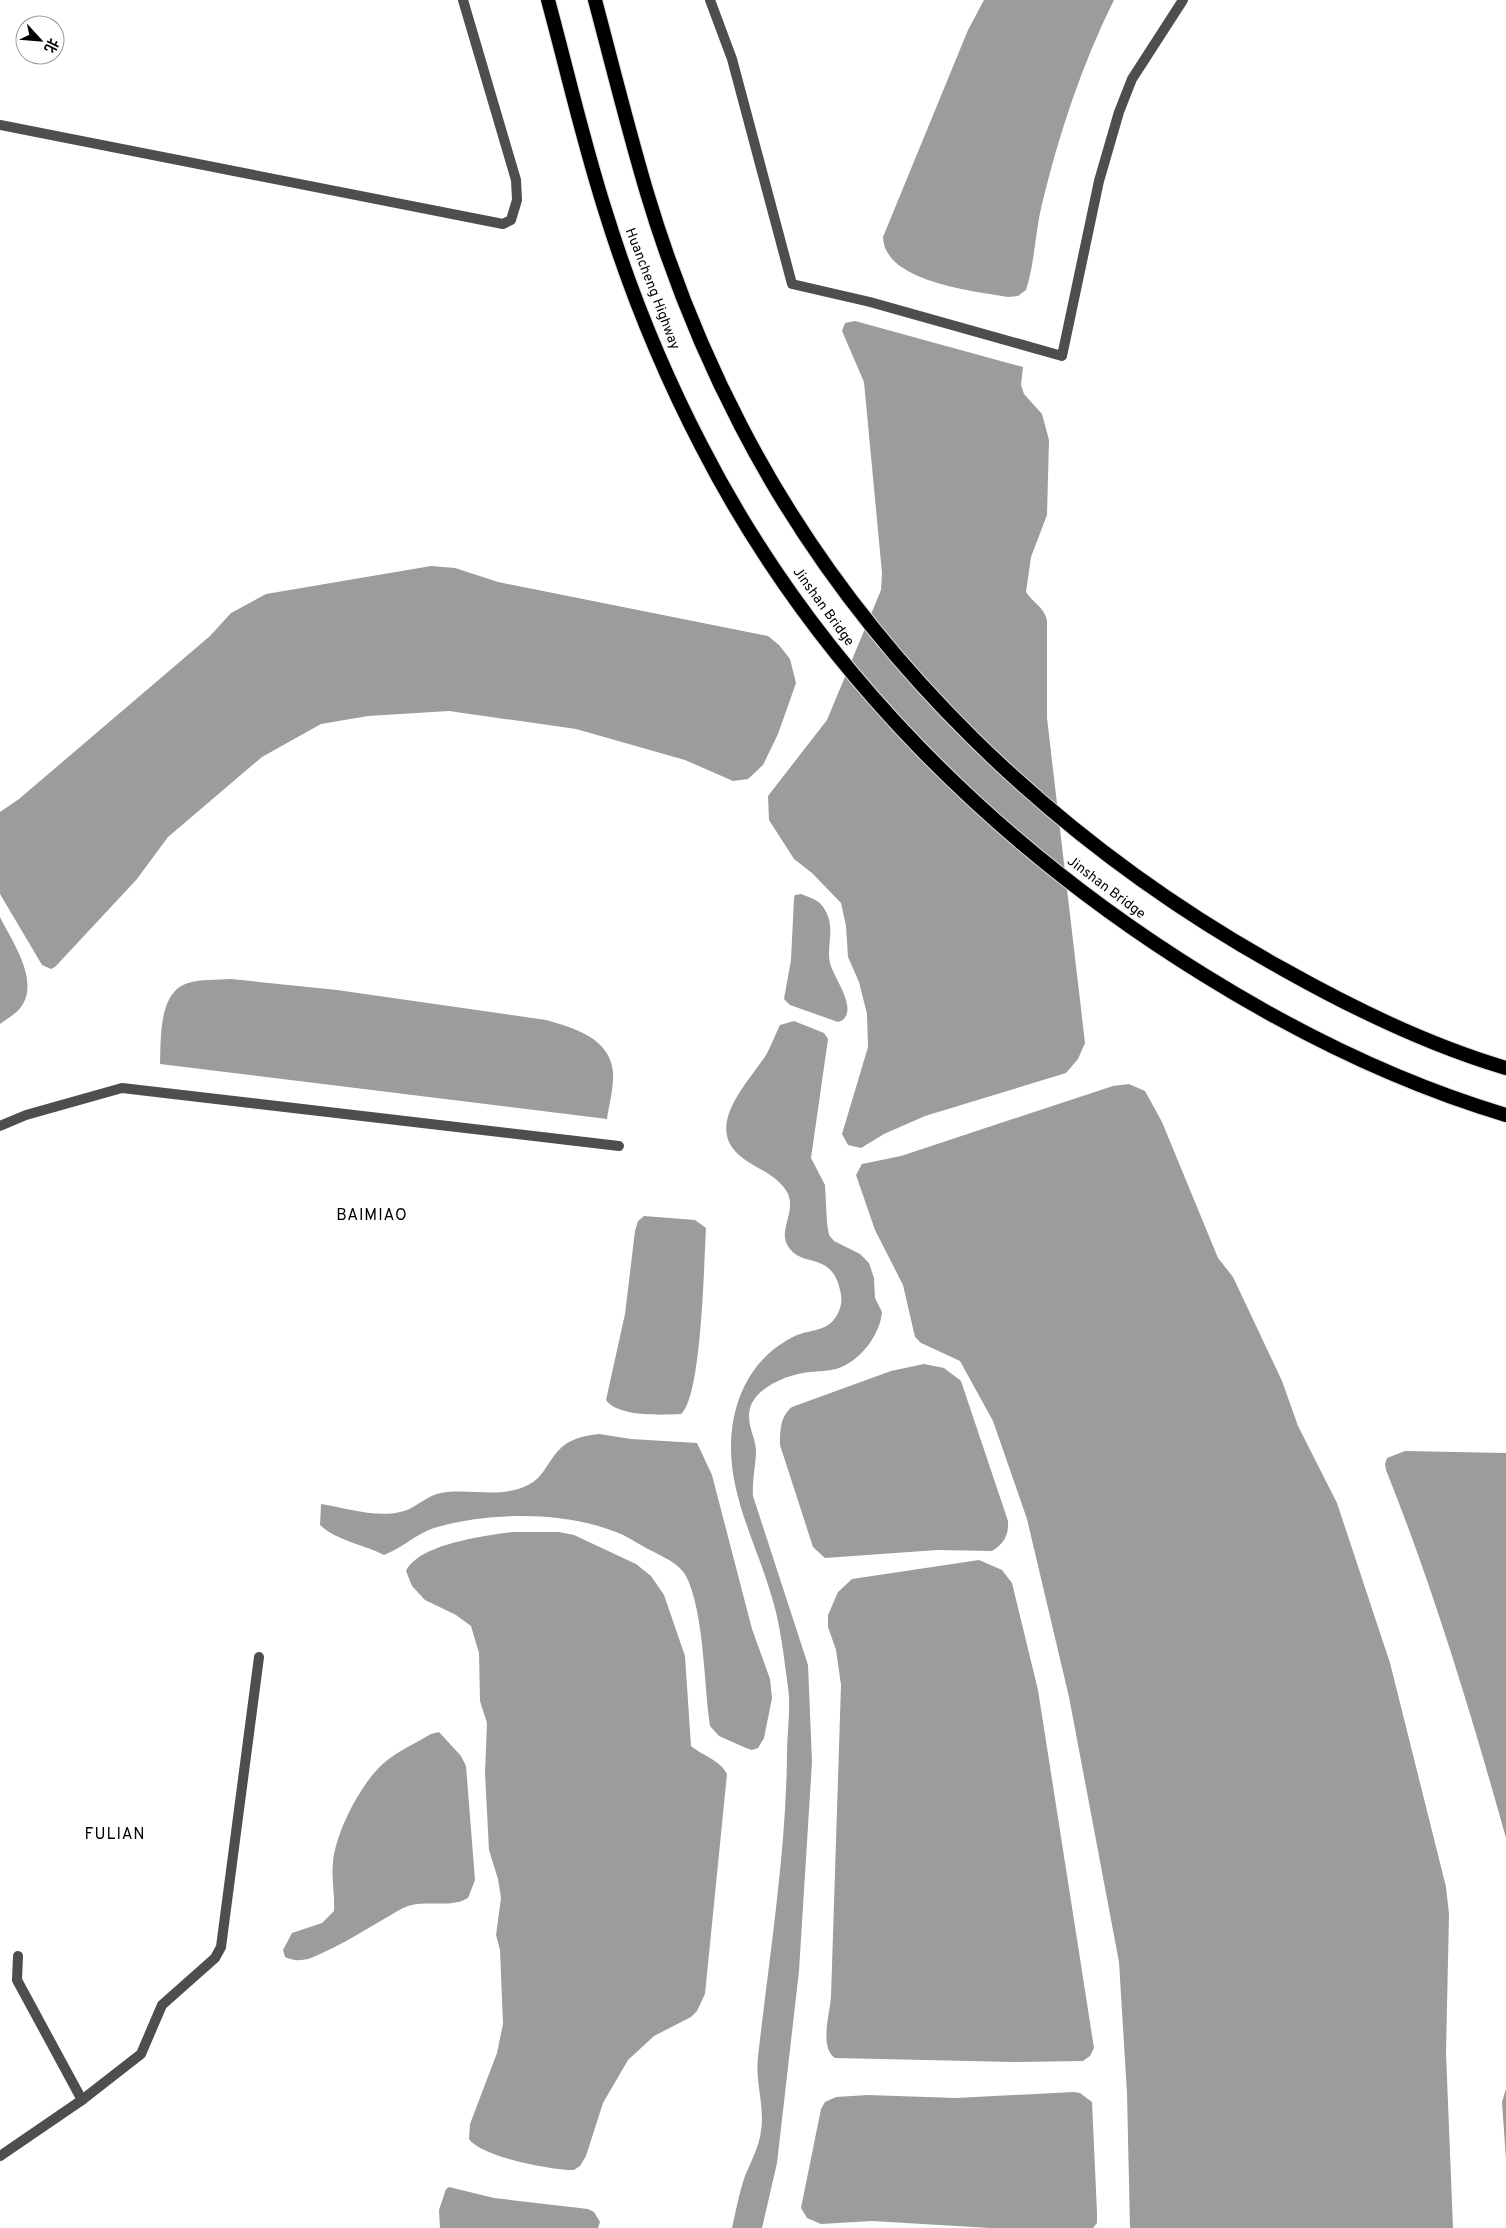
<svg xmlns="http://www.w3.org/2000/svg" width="1506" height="2228" font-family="Overpass,'Noto Sans SC',sans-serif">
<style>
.water{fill:#9c9c9c}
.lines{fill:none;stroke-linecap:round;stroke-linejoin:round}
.trunk-casing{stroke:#dbdbdb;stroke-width:16}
.service{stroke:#4e4e4e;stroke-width:10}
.minor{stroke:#4e4e4e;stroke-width:10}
.trunk{stroke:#000;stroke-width:14}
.labels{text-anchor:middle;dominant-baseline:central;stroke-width:4;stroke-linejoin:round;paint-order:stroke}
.street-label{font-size:14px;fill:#000;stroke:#fff}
.quarter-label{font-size:16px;letter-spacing:1px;fill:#000;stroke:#fff}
</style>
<rect width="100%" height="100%" fill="#fff"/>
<!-- water -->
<g class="water">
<path d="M984,0H1114C1082,64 1059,134 1042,204C1035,232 1035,262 1026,290L1018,296L1008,297C974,291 884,282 883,237L968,30Z"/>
<path d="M855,321L1023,367L1021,385L1024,394L1042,414L1049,440L1047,515L1031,557L1026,592C1033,603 1044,607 1047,620V718L1085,1043L1078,1059L1066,1073L925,1116L884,1134L861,1148L848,1145L842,1134L868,1047L867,1014L859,982L848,957L846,926L841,903L812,873L794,859L769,820L768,796L827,720L881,590L882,573L864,382L842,331L845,323Z"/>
<path d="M431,566L455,568L498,582L768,636L779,645L790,659L796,683L778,734L763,765L748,779L733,781L685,760L576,729L449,711L368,716L321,724L262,757L168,837L137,879L55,967L51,969L42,965L0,894V812L19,799L210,636L231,613L266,594Z"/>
<path d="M801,894C811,898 820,900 825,910C836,929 826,945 830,963C834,979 857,1006 843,1020L838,1022L790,1005L784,999L791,960L794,898L795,895Z"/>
<path d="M0,917C12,941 38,978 23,1004C18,1013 8,1018 0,1024Z"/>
<path d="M231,979L337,990L546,1020C574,1028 610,1038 613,1072C614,1087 609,1105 607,1119L160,1064C161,1040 158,992 188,983C201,979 217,980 231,979Z"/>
<path d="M794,1021L824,1033L828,1039L811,1158L825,1185L827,1223L829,1235L834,1241L860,1254L869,1263L874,1278L875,1298L882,1312C880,1335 860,1362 836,1369C828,1371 818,1371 810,1372C789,1374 757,1386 750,1408C746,1423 755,1436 756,1450C756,1465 752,1479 753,1496L808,1665L812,1762L799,1971L777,2163L762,2228H732C736,2211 739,2193 745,2176C751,2161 759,2147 761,2131C765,2107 755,2082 758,2057C769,1958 786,1855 787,1755C787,1733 791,1709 788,1687C784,1659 781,1628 773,1601C759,1550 730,1499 731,1445C732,1398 752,1356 797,1335C807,1331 819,1331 828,1325C837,1319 843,1306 841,1295C834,1251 805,1268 790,1249C775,1232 798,1212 787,1192C775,1171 750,1168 735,1151C708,1121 751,1079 766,1055C771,1046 775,1035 780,1025Z"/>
<path d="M1129,1084L1145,1091L1162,1122L1218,1258L1233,1277L1282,1381L1298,1426L1337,1503L1390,1663L1446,1887L1449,1914L1446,2053L1453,2228H1130L1127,2093L1119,1962L1069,1697L1027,1519L993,1421L960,1361L921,1343L915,1337L903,1285L875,1230L856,1175L862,1164L901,1156L1113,1086Z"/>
<path d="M644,1216L695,1220L706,1228C704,1259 702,1398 681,1414C662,1415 618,1417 606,1400L625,1314L635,1231L638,1221Z"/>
<path d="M924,1364L944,1368L961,1381L1008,1521C1009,1535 1004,1544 992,1551L937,1550L825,1558L813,1547L780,1445C780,1432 780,1416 792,1407L891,1371Z"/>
<path d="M599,1434L631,1439L697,1443L712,1475L752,1629L770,1679L772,1698L764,1738L758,1748L752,1750L746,1748L719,1736L710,1726C704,1685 704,1611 686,1576C679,1563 663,1557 650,1550C638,1544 626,1535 613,1531C561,1511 487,1512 434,1528C416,1534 402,1548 384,1555C363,1544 337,1541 320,1525L321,1504C347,1508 378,1519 404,1511C417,1507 428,1495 441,1493C469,1488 501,1499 528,1485C543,1478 547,1463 558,1451C568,1439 583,1436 599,1434Z"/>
<path d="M1405,1451L1506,1453V1838C1471,1713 1434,1590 1386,1470L1385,1464L1387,1458Z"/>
<path d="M512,1532H559L574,1535L636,1564L651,1576L664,1595L685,1656L691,1746C703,1756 720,1760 727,1774L705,1994L697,2011L691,2017L654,2036L628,2060L603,2103L586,2156L580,2166L574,2170C552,2170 481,2157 469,2139L470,2124L497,2053L503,2024L500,1950L496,1935L501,1898L498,1879L489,1850L485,1773L487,1723L480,1701L479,1653L471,1626L456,1615L425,1600L412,1586L406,1571C419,1544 484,1536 512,1532Z"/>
<path d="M979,1560L1002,1570L1012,1583L1038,1690L1094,2048L1090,2056L1083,2061L1014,2062L835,2058C819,2047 830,2013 831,1997L841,1685L836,1650L828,1627V1615L838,1592L852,1579Z"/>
<path d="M439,1732L461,1756L466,1766L475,1880L468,1898C448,1910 422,1897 401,1909C373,1925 341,1946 311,1958C302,1961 293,1961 285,1957L283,1950L292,1933L322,1923L334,1911C335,1894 331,1878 333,1862C336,1831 362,1781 385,1762C398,1751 416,1743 431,1734Z"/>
<path d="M1506,2089V2160L1502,2102Z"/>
<path d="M1074,2092L1080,2093L1092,2102L1097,2213V2223L1093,2228H990L872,2221L821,2224L807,2218L801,2208L821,2109L825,2102L836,2097L868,2095L956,2098Z"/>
<path d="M449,2187L494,2198L588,2209L594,2212L600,2222L598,2228H440L439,2210L446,2189Z"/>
</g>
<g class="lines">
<defs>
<g id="trunk">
<path d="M548,0C567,70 583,141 605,210C630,291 663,372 702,447C815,667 995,846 1204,975C1299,1034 1399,1083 1506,1115"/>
<path d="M595,0C612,64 628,129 647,193C671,273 703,353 741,426C861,658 1057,844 1283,969C1354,1009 1428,1045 1506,1068"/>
</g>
</defs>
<!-- trunk casing -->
<use href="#trunk" class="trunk-casing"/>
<!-- service -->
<path class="service" d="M18,1956L17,1980L82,2100"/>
<!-- minor -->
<g class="minor">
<path d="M710,0L732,59L792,284L870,302L1062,356L1099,181L1119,112L1132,79L1183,0"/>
<path d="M0,125L503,224L511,220L517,200L516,180L463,0"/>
<path d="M0,1126L26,1115L122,1088L619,1146"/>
<path d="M0,2156L82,2100L141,2054L162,2005L215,1958L221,1947L259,1657"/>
</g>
<!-- trunk -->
<use href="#trunk" class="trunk"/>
</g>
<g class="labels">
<!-- street labels -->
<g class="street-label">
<text transform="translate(652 289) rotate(69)">Huancheng Highway</text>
<text transform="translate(823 607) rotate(54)">Jinshan Bridge</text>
<text transform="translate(1106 888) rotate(37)">Jinshan Bridge</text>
</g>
<!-- quarter labels -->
<g class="quarter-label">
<text x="372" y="1216">BAIMIAO</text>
<text x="115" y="1835">FULIAN</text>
</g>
</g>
<!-- north arrow -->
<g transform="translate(40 40) rotate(116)"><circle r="24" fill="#ffffff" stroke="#999999"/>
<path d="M0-4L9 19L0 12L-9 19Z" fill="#000000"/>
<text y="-8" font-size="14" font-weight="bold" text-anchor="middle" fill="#000000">北</text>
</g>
</svg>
